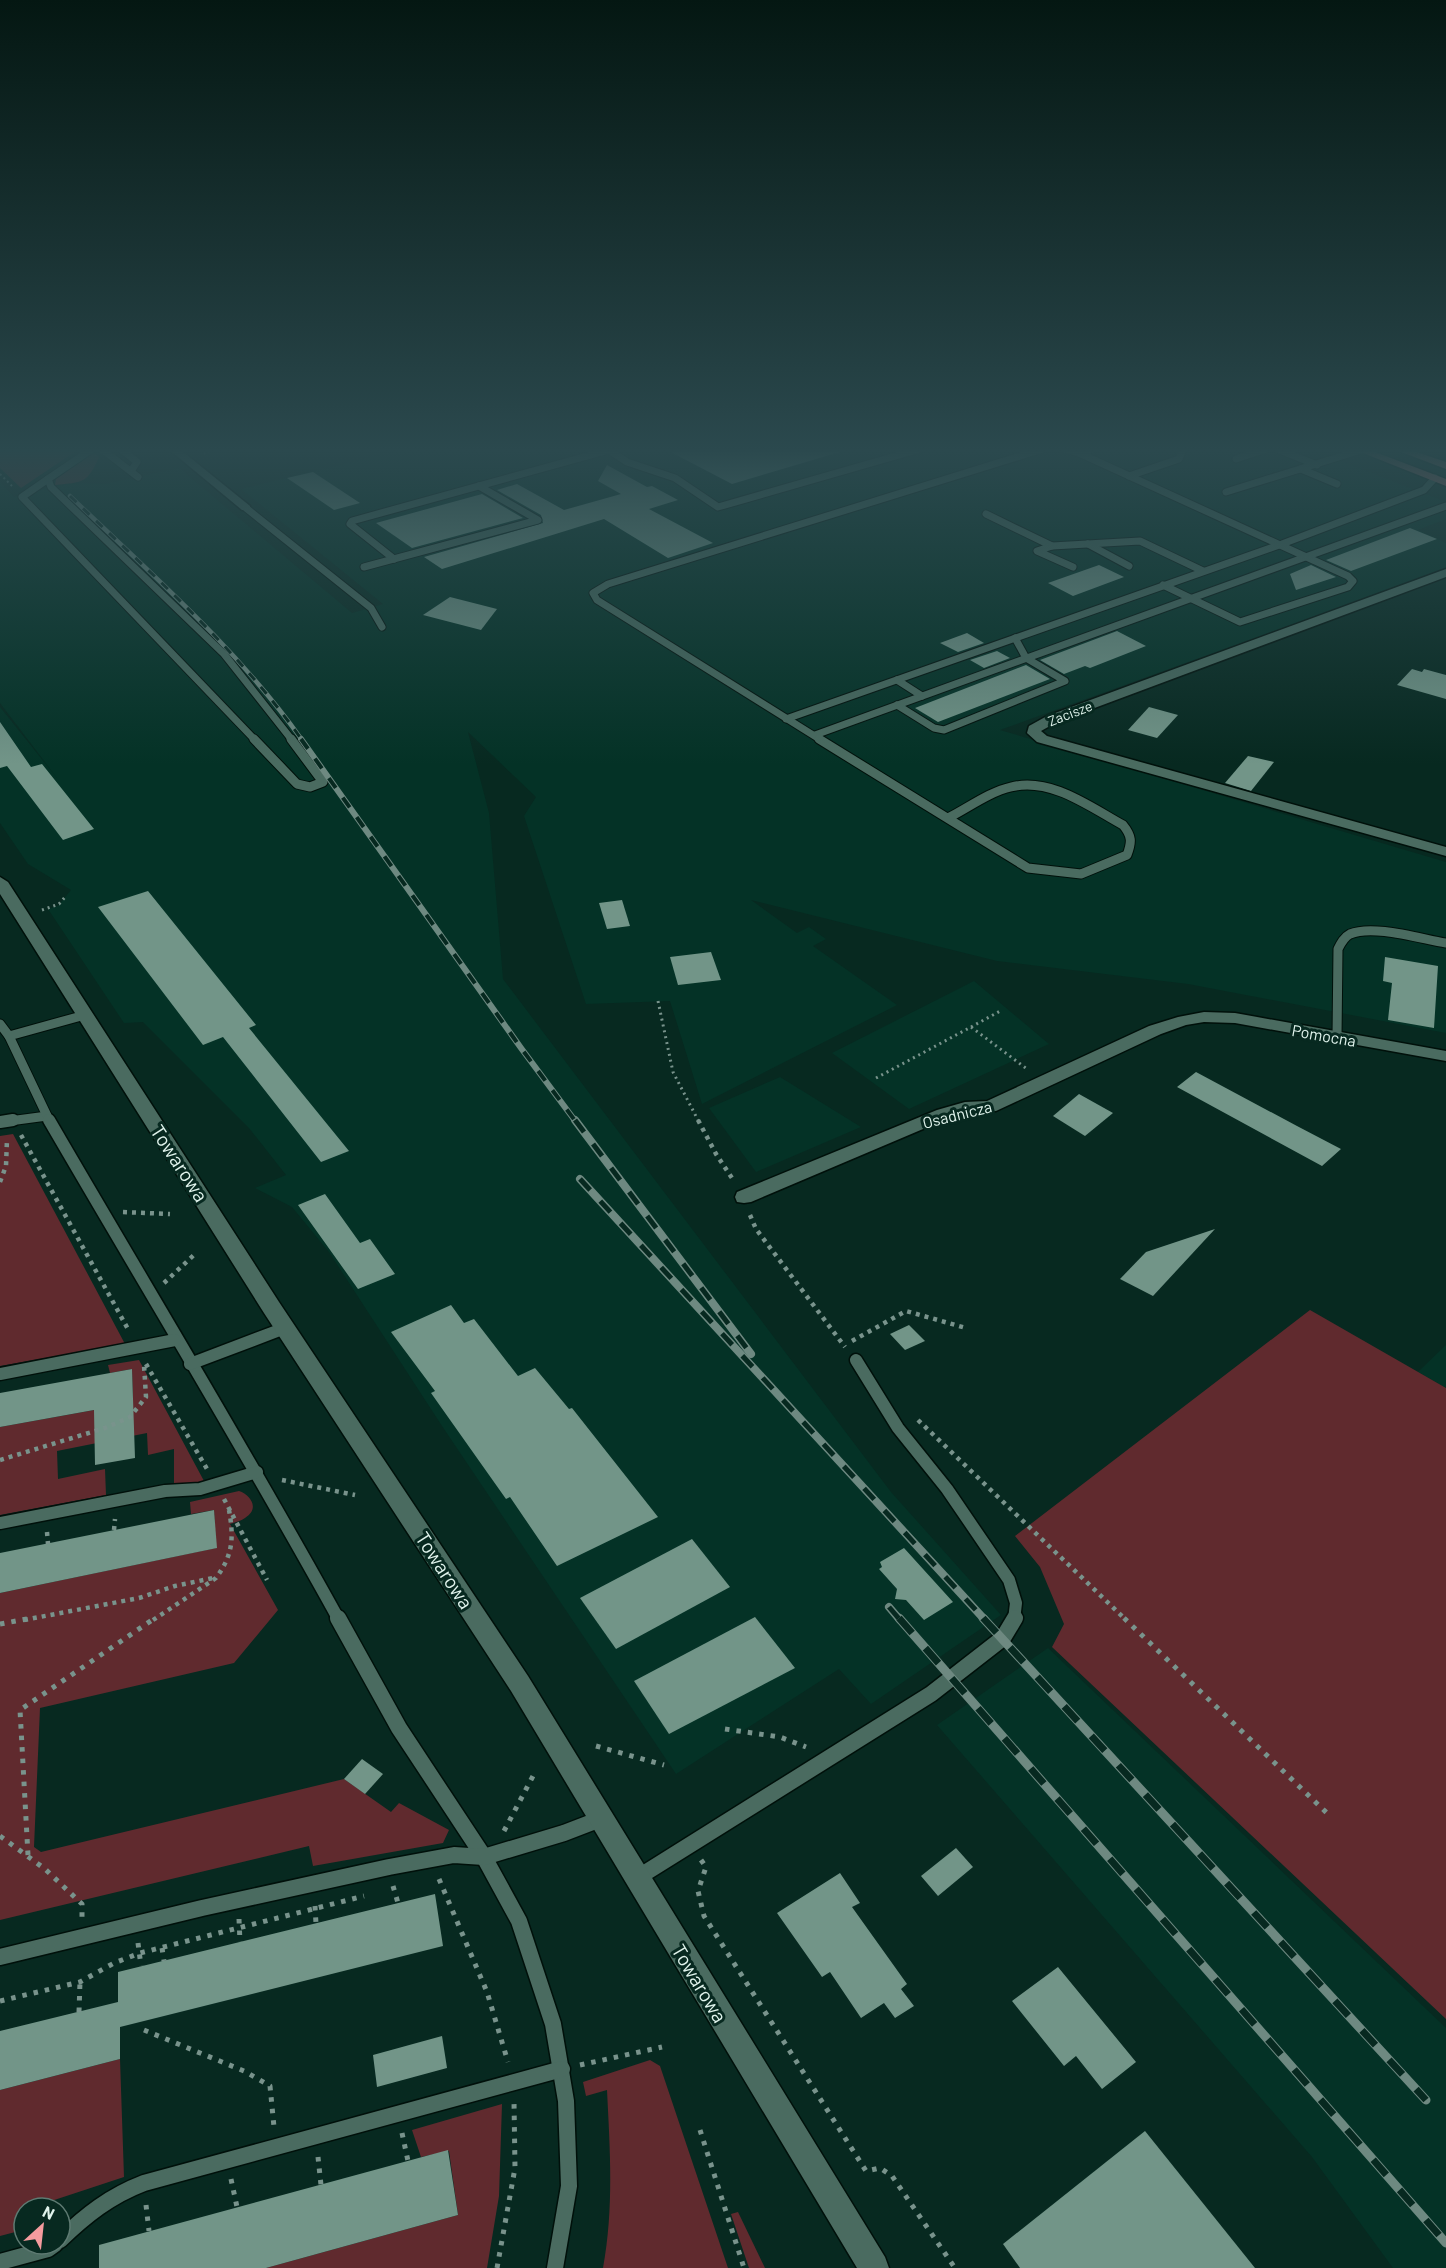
<svg xmlns="http://www.w3.org/2000/svg" width="1446" height="2268" font-family="Barlow,sans-serif">
<style>
.built{fill:#043226}
.green{fill:#602a2e}
.building{fill:#729588}
.lines{fill:none;stroke-linecap:round;stroke-linejoin:round}
.service-far3-casing{stroke:#00100a;stroke-width:9}
.service-far2-casing{stroke:#00100a;stroke-width:11}
.service-far1-casing{stroke:#00100a;stroke-width:15}
.service-casing{stroke:#00100a;stroke-width:19}
.minor-casing{stroke:#00100a;stroke-width:3}
.secondary-casing{stroke:#00100a;stroke-width:3}
.trunk-casing{stroke:#00100a;stroke-width:3}
.path-far3{stroke:#79938c;stroke-width:2;stroke-dasharray:2 3;stroke-linecap:butt}
.path-far2{stroke:#79938c;stroke-width:3;stroke-dasharray:2 4;stroke-linecap:butt}
.path-far1{stroke:#79938c;stroke-width:4.5;stroke-dasharray:4 5;stroke-linecap:butt}
.path{stroke:#79938c;stroke-width:5;stroke-dasharray:4.5 7;stroke-linecap:butt}
.service-far3{stroke:#4a6b60;stroke-width:7}
.service-far2{stroke:#4a6b60;stroke-width:9}
.service-far1{stroke:#4a6b60;stroke-width:12}
.service{stroke:#4a6b60;stroke-width:16}
.minor{fill:#4a6b60;fill-rule:evenodd}
.secondary{fill:#4a6b60;fill-rule:evenodd}
.trunk{fill:#db767b;fill-rule:evenodd}
.rail-far3-casing{stroke:#6e8981;stroke-width:4.5}
.rail-far2-casing{stroke:#6e8981;stroke-width:6}
.rail-far1-casing{stroke:#6e8981;stroke-width:8}
.rail-casing{stroke:#6e8981;stroke-width:9}
.rail-far3{stroke:#072920;stroke-width:3;stroke-dasharray:9;stroke-linecap:butt}
.rail-far2{stroke:#072920;stroke-width:4;stroke-dasharray:12;stroke-linecap:butt}
.rail-far1{stroke:#072920;stroke-width:5;stroke-dasharray:15;stroke-linecap:butt}
.rail{stroke:#072920;stroke-width:7;stroke-dasharray:20;stroke-linecap:butt}
.labels{text-anchor:middle;dominant-baseline:central;stroke-width:6;stroke-linejoin:round;paint-order:stroke}
.far-street-label{font-size:14px;fill:#e0f3ec;stroke:#072920}
.street-label{font-size:16px;fill:#e0f3ec;stroke:#072920}
.near-street-label{font-size:20px;fill:#e0f3ec;stroke:#072920}
</style>
<rect width="100%" height="100%" fill="#072920"/>
<!-- built -->
<g class="built">
<path d="M415,447H1305L1446,502V519L1418,530L1446,543V569L1000,730L1446,862V1033L1188,984L997,961L751,900L797,933L809,927L826,939L813,946L897,1005L702,1104L670,1001L586,1004L524,816L536,797L468,732L489,813L503,979L891,1492L1001,1615L871,1704L839,1669L676,1774L442,1426L329,1252L292,1207L255,1188L286,1175L249,1128L143,1022L124,1023L48,909L58,906L71,890L28,864L0,823V707L57,778L0,703V482L14,497L56,486L82,483L105,484L179,468L352,613L383,604L241,489Z"/>
<path d="M974,981L1049,1044L909,1109L832,1053Z"/>
<path d="M780,1077L861,1127L756,1172L709,1108Z"/>
<path d="M1446,1345V1388L1418,1372Z"/>
<path d="M1048,1648L1446,2028V2268H1393L1312,2157L937,1725Z"/>
</g>
<!-- green -->
<g class="green">
<path d="M0,447H82L21,488L0,468Z"/>
<path d="M93,452L99,457C87,484 83,482 55,485L56,479Z"/>
<path d="M13,1134L125,1344L0,1366V1136Z"/>
<path d="M1310,1310L1446,1388V2019L1052,1647L1064,1624L1040,1567L1015,1536Z"/>
<path d="M139,1360L204,1481L174,1486V1449L148,1455L147,1433L57,1451L58,1479L105,1469L106,1495L0,1515V1427L133,1403L132,1369L110,1373L108,1365Z"/>
<path d="M239,1491C251,1495 260,1509 245,1518C241,1521 235,1522 230,1524L278,1610L234,1663L40,1708L34,1847L41,1852L344,1779L391,1812L399,1803L449,1830L443,1843L313,1866L309,1846L0,1920V1593L216,1548L214,1510L191,1514L190,1502Z"/>
<path d="M120,2059L124,2177L30,2208H24L23,2230L0,2236V2090Z"/>
<path d="M650,2060L660,2066L728,2268H603C614,2208 610,2151 607,2090L586,2096L583,2082Z"/>
<path d="M502,2104L499,2196L487,2268H266L458,2215L449,2151L421,2157L412,2130Z"/>
<path d="M738,2212L765,2268H749L731,2214Z"/>
</g>
<!-- building -->
<g class="building">
<path d="M661,447H839L840,452L732,484Z"/>
<path d="M607,465L647,487L652,486L678,500L649,509L713,543L668,558L604,519L442,569L424,557L543,523L541,515L497,490L517,484L564,510L621,494L598,481Z"/>
<path d="M313,472L360,503L334,510L287,478Z"/>
<path d="M482,494L523,518L412,548L376,523Z"/>
<path d="M1410,528L1437,539L1351,571L1326,560Z"/>
<path d="M1099,565L1124,577L1073,596L1048,583Z"/>
<path d="M1311,565L1336,577L1296,590L1290,574Z"/>
<path d="M450,597L497,609L481,630L423,615Z"/>
<path d="M1117,631L1146,646L1090,668L1085,666L1064,674L1040,660Z"/>
<path d="M967,633L984,643L958,652L940,643Z"/>
<path d="M997,651L1010,658L984,668L970,660Z"/>
<path d="M1026,665L1050,679L938,722L915,708Z"/>
<path d="M1412,669L1422,672L1424,669L1446,675V699L1397,685Z"/>
<path d="M1149,707L1178,715L1157,738L1128,730Z"/>
<path d="M0,722L31,767L42,764L94,829L63,840L7,766L0,768Z"/>
<path d="M1248,756L1274,762L1251,791L1225,783Z"/>
<path d="M148,891L256,1025L249,1028L349,1151L321,1162L223,1037L203,1045L98,907Z"/>
<path d="M622,900L630,926L607,929L599,903Z"/>
<path d="M711,952L721,980L678,985L670,957Z"/>
<path d="M1385,957L1438,966L1434,1028L1388,1020L1392,983L1383,981Z"/>
<path d="M1196,1072L1297,1126L1341,1149L1322,1166L1177,1087Z"/>
<path d="M1079,1094L1113,1113L1085,1136L1053,1116Z"/>
<path d="M325,1194L360,1243L370,1239L395,1274L358,1289L298,1205Z"/>
<path d="M1215,1229L1153,1296L1120,1279L1146,1252Z"/>
<path d="M451,1305L464,1323L474,1319L518,1376L535,1368L569,1409L572,1408L658,1517L557,1566L510,1497L506,1499L431,1393L435,1391L391,1332Z"/>
<path d="M909,1325L925,1341L905,1350L890,1334Z"/>
<path d="M132,1369L135,1458L95,1465L94,1410L0,1427V1393Z"/>
<path d="M214,1510L217,1548L0,1593V1553Z"/>
<path d="M692,1539L730,1587L616,1649L580,1598Z"/>
<path d="M904,1548L953,1602L924,1620L906,1600L895,1599L897,1589L879,1569L882,1567L880,1562Z"/>
<path d="M755,1617L795,1668L669,1734L634,1681Z"/>
<path d="M362,1759L383,1774L365,1794L344,1779Z"/>
<path d="M956,1848L973,1867L938,1896L921,1876Z"/>
<path d="M840,1873L860,1903L852,1907L907,1984L901,1989L914,2006L895,2018L884,2003L861,2018L830,1972L822,1977L777,1913Z"/>
<path d="M435,1894L443,1946L120,2027V2059L0,2090V2031L118,2002V1972Z"/>
<path d="M1058,1967L1136,2062L1102,2089L1076,2056L1064,2066L1012,2001Z"/>
<path d="M442,2036L447,2068L377,2087L373,2055Z"/>
<path d="M1145,2131L1255,2268H1020L1003,2244Z"/>
<path d="M448,2150L458,2215L266,2268H99V2245Z"/>
</g>
<g class="lines">
<defs>
<g id="service-far3">
<path d="M99,447L138,477"/>
<path d="M119,447L137,462L131,471"/>
<path d="M1099,447L1079,453L1348,576L1353,581L1348,587L1240,622L1163,585"/>
<path d="M1236,459L1272,447L1317,465"/>
<path d="M1301,469L1337,484"/>
<path d="M1129,476L1179,459L1184,447"/>
<path d="M48,479L51,487L224,654L292,740"/>
<path d="M48,479L22,497L255,740"/>
<path d="M48,479L95,447"/>
<path d="M1226,492L1361,450"/>
<path d="M246,508L371,608L382,627"/>
<path d="M986,514L1052,546L1140,541L1203,571"/>
<path d="M1088,544L1129,566"/>
<path d="M1052,546L1037,551L1073,567"/>
<path d="M394,559L350,524L352,521L609,450L627,462L675,478L718,507L927,447"/>
<path d="M364,567L538,520L479,486"/>
<path d="M897,680L922,696"/>
<path d="M897,705L934,728L944,730L1065,681L1026,658L1015,638"/>
<path d="M786,719L1282,544L1424,490L1435,478"/>
<path d="M815,735L1446,506"/>
<path d="M821,740L597,600L593,593L608,584L1046,448L1065,449L1079,453"/>
</g>
<g id="service-far2">
<path d="M254,739L297,784L310,787L323,782L291,739"/>
<path d="M819,739L1028,868L1081,874L1127,855C1132,842 1132,836 1123,825C1090,807 1051,777 1011,787C989,792 968,808 948,818"/>
<path d="M0,1024L9,1036"/>
<path d="M1337,1037L1338,949C1341,943 1344,937 1350,934C1373,924 1421,939 1446,943"/>
<path d="M2,1122L47,1116"/>
<path d="M50,1122L9,1036L85,1015"/>
</g>
<g id="service-far1">
<path d="M49,1120C146,1287 246,1451 339,1620"/>
<path d="M0,1122L13,1120"/>
<path d="M856,1360L898,1428L947,1489L1009,1580L1016,1603L1014,1620"/>
<path d="M190,1364L285,1328"/>
<path d="M0,1374L175,1340"/>
<path d="M0,1523L165,1491L200,1489L257,1472"/>
</g>
<g id="service">
<path d="M338,1618L399,1728L484,1857L519,1921L553,2024L566,2101L569,2186L555,2268"/>
<path d="M637,1878L931,1694L1003,1638L1015,1618"/>
<path d="M0,1957L202,1908L389,1867L454,1855L484,1857L564,1833L603,1818"/>
<path d="M60,2240C86,2215 110,2196 144,2183L562,2069"/>
<path d="M0,2262L48,2249L55,2244"/>
</g>
<g id="minor">
<path d="M166,447H177L250,506V510H242Z"/>
<path d="M1446,569V577L1057,722L1041,731L1047,736L1446,847V856L1037,742L1027,733L1029,726L1047,716Z"/>
<path d="M1204,1012L1235,1013L1446,1051V1061L1235,1023L1204,1022L1186,1025L1161,1034L996,1111L965,1114L949,1118L751,1202L744,1203L737,1202L735,1197L737,1192L937,1110L965,1102L987,1101L1149,1026L1178,1017Z"/>
</g>
<path id="secondary" d="M0,877L8,882L279,1302L528,1676L885,2257L889,2268H857L511,1691L264,1313L0,894Z"/>
<g id="trunk">
<path d="M1348,447H1362L1446,479V486Z"/>
<path d="M1388,447H1402L1446,462V469Z"/>
</g>
</defs>
<!-- service-far3 casing -->
<use href="#service-far3" class="service-far3-casing"/>
<!-- service-far2 casing -->
<use href="#service-far2" class="service-far2-casing"/>
<!-- service-far1 casing -->
<use href="#service-far1" class="service-far1-casing"/>
<!-- service casing -->
<use href="#service" class="service-casing"/>
<!-- minor casing -->
<use href="#minor" class="minor-casing"/>
<!-- secondary casing -->
<use href="#secondary" class="secondary-casing"/>
<!-- trunk casing -->
<use href="#trunk" class="trunk-casing"/>
<!-- path-far3 -->
<g class="path-far3">
<path d="M333,447L334,450"/>
<path d="M204,454L218,447"/>
<path d="M0,474L12,486"/>
</g>
<!-- path-far2 -->
<g class="path-far2">
<path d="M42,910L59,904L66,896"/>
<path d="M658,1001L673,1072L699,1122"/>
<path d="M971,1027L1002,1010"/>
<path d="M876,1078L971,1027L1027,1069"/>
</g>
<!-- path-far1 -->
<g class="path-far1">
<path d="M698,1120L716,1154L734,1181"/>
<path d="M21,1135L129,1331"/>
<path d="M0,1182L6,1166L7,1139"/>
<path d="M123,1212L170,1214"/>
<path d="M750,1215L756,1229L845,1347"/>
<path d="M164,1283L196,1253"/>
<path d="M852,1341L906,1311L966,1328"/>
<path d="M146,1364L207,1469"/>
<path d="M918,1420L1126,1620"/>
<path d="M0,1460L105,1428L130,1417L146,1397L144,1365"/>
<path d="M282,1480L355,1495"/>
<path d="M224,1499L267,1580"/>
<path d="M114,1530L115,1519"/>
<path d="M47,1532L48,1544"/>
<path d="M24,1620L139,1598L175,1586L213,1578"/>
<path d="M153,1620L216,1578C233,1555 234,1538 229,1510"/>
</g>
<!-- path -->
<g class="path">
<path d="M1124,1618L1331,1817"/>
<path d="M0,1624L32,1618"/>
<path d="M725,1729L780,1737L806,1747"/>
<path d="M596,1746L664,1765"/>
<path d="M504,1831L533,1776"/>
<path d="M0,1836L45,1869L82,1904V1917"/>
<path d="M28,1855L20,1710L155,1618"/>
<path d="M701,1860L706,1867L698,1891L704,1916L866,2171L880,2168L892,2176L955,2268"/>
<path d="M439,1879L487,1992L508,2062"/>
<path d="M393,1886L398,1903"/>
<path d="M315,1906L316,1924"/>
<path d="M239,1919L240,1942"/>
<path d="M138,1943L141,1966"/>
<path d="M162,1948L164,1961"/>
<path d="M0,2001L80,1982L114,1963L140,1953L364,1896"/>
<path d="M79,2012L80,1982"/>
<path d="M144,2030L244,2071L270,2086L274,2127"/>
<path d="M580,2065L662,2047"/>
<path d="M700,2130L744,2268"/>
<path d="M402,2133L408,2161"/>
<path d="M318,2157L321,2185"/>
<path d="M231,2179L237,2207"/>
<path d="M146,2205L149,2231"/>
<path d="M497,2268L515,2168L514,2102"/>
</g>
<!-- service-far3 -->
<use href="#service-far3" class="service-far3"/>
<!-- service-far2 -->
<use href="#service-far2" class="service-far2"/>
<!-- service-far1 -->
<use href="#service-far1" class="service-far1"/>
<!-- service -->
<use href="#service" class="service"/>
<!-- minor -->
<use href="#minor" class="minor"/>
<!-- secondary -->
<use href="#secondary" class="secondary"/>
<!-- trunk -->
<use href="#trunk" class="trunk"/>
<defs>
<path id="rail-far3" d="M70,496C151,574 237,648 302,740"/>
<path id="rail-far2" d="M301,739L521,1048L576,1122"/>
<g id="rail-far1">
<path d="M575,1120L751,1354"/>
<path d="M580,1179L985,1620"/>
<path d="M889,1607L900,1620"/>
</g>
<g id="rail">
<path d="M899,1618L1446,2243"/>
<path d="M983,1618L1426,2100"/>
</g>
</defs>
<!-- rail-far3 casing -->
<use href="#rail-far3" class="rail-far3-casing"/>
<!-- rail-far2 casing -->
<use href="#rail-far2" class="rail-far2-casing"/>
<!-- rail-far1 casing -->
<use href="#rail-far1" class="rail-far1-casing"/>
<!-- rail casing -->
<use href="#rail" class="rail-casing"/>
<!-- rail-far3 -->
<use href="#rail-far3" class="rail-far3"/>
<!-- rail-far2 -->
<use href="#rail-far2" class="rail-far2"/>
<!-- rail-far1 -->
<use href="#rail-far1" class="rail-far1"/>
<!-- rail -->
<use href="#rail" class="rail"/>
</g>
<!-- sky -->
<linearGradient id="sky" x2="0" y2="1"><stop stop-color="#041712"/><stop offset="0.59" stop-color="#2b494e"/><stop offset="1" stop-color="#2b494e" stop-opacity="0"/></linearGradient>
<rect width="1446" height="764" fill="url(#sky)"/>
<g class="labels">
<!-- far-street labels -->
<g class="far-street-label">
<text transform="translate(1070 713) rotate(-21)">Zacisze</text>
</g>
<!-- street labels -->
<g class="street-label">
<text transform="translate(1324 1035) rotate(10)">Pomocna</text>
<text transform="translate(957 1114) rotate(-14)">Osadnicza</text>
</g>
<!-- near-street labels -->
<g class="near-street-label">
<text transform="translate(180 1163) rotate(57)">Towarowa</text>
<text transform="translate(445 1570) rotate(57)">Towarowa</text>
<text transform="translate(700 1983) rotate(59)">Towarowa</text>
</g>
</g>
<!-- north arrow -->
<g transform="translate(42 2226) rotate(27)"><circle r="28" fill="#072920" stroke="#5e7a72" stroke-width="1.5"/>
<path d="M0-4.5L10 22L0 15L-10 22Z" fill="#f59b9e"/>
<text y="-9" font-size="16" font-weight="bold" text-anchor="middle" fill="#e0f3ec">N</text>
</g>
</svg>
